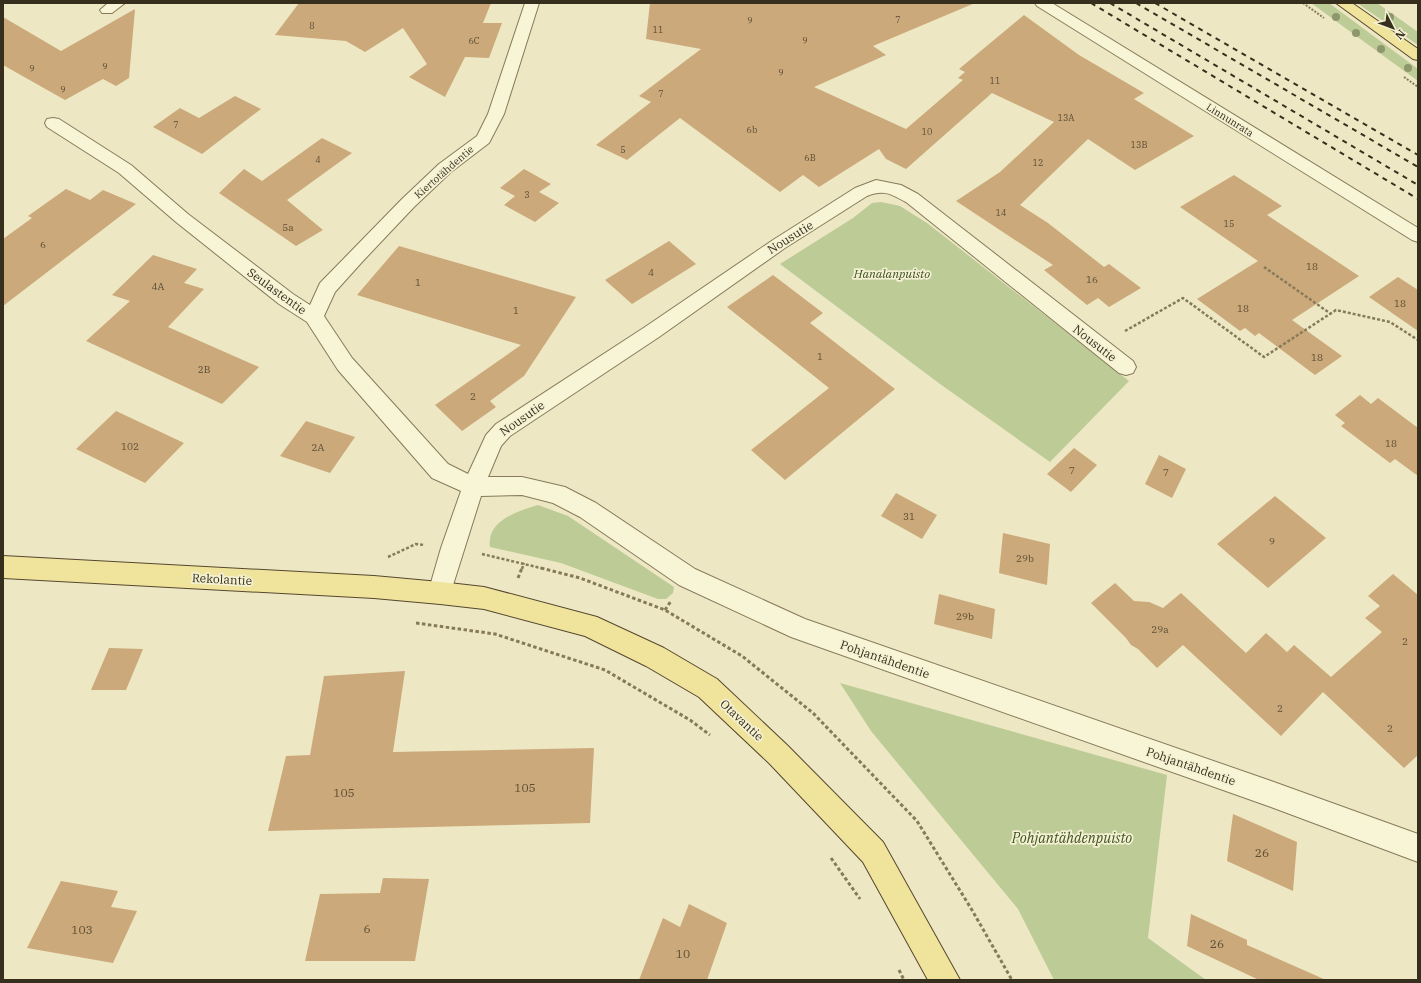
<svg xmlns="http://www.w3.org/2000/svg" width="1421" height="983" font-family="'IBM Plex Serif',serif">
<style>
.green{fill:#bdcb97}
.building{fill:#cba97a}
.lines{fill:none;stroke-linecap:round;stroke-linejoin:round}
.minor-casing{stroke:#877a5a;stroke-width:2}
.major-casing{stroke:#55472f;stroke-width:2}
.path-far2{stroke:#877a5a;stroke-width:2;stroke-dasharray:2 1.5;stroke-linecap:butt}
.path-far1{stroke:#877a5a;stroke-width:2.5;stroke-dasharray:3 2;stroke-linecap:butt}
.path{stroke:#877a5a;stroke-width:3;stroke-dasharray:3.5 2.5;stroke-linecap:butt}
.minor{fill:#f8f4d6;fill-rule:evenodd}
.major{fill:#f0e39c;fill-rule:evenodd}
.rail{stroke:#372f1e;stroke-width:2;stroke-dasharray:5 5;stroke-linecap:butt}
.tree{fill:#8e976c}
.labels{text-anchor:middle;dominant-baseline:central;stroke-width:3.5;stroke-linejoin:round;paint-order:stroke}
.far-number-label{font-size:9px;fill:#5c4e35}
.far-street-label{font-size:10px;fill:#372f1e;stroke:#f5f1d3}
.number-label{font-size:10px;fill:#5c4e35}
.street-label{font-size:12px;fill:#372f1e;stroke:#f5f1d3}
.park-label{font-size:12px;font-style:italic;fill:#405425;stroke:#f5f1d3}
.near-number-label{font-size:12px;fill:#5c4e35}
.near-park-label{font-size:14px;font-style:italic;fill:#405425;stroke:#f5f1d3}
</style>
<rect width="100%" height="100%" fill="#ede8c3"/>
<!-- green -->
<g class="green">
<path d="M1311,3H1329L1418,69V81Z"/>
<path d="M1357,3H1377L1418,32V45Z"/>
<path d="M881,202L900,206L927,223L1129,381L1050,462L940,384L780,264L853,218L872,203Z"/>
<path d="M538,505L568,516L674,587L673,593L666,599H658L561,563L490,547C486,521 518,511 538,505Z"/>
<path d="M840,683L1167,775L1148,938L1206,980H1054L1018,909L871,731Z"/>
</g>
<!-- building -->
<g class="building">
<path d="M299,3H491L483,23H502L489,58L465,57L445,97L409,77L427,64L403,28L365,52L346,41L275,35Z"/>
<path d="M650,3H975L873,46L886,55L814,87L906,129L963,80L958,78L965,72L959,69L1024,15L1079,55L1144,93L1134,99L1194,136L1135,170L1088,139L1020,205L1048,223L1104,267L1109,264L1141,288L1109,307L1098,298L1087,305L1044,270L1053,265L956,201L1000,172L1054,122L992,93L906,169L886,159L879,149L819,187L803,175L780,192L680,118L627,160L596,145L651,102L639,96L701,49L646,39Z"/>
<path d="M135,9L129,78L116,86L103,79L65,100L3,65V17L61,51Z"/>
<path d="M235,96L261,109L202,154L153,127L180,108L199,118Z"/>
<path d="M322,138L352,153L287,200L323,230L296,246L219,193L244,169L262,181Z"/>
<path d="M524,169L551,184L539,192L559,203L535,222L504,205L515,196L500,188Z"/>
<path d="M1234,175L1282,206L1267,215L1359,276L1292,320L1342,356L1315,375L1259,333L1255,336L1245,328L1240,331L1197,299L1258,261L1180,207Z"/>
<path d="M66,189L90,200L103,190L136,204L3,306V239L32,218L28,216Z"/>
<path d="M669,241L696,264L632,304L605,280Z"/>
<path d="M399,246L576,297L524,376L490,401L496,407L462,431L435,405L521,345L357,295Z"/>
<path d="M153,255L197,269L184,283L204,289L168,327L259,367L222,404L86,341L130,301L112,295Z"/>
<path d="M773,275L823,313L810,323L895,389L785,480L751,450L829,388L727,307Z"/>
<path d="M1398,277L1418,290V331L1369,297Z"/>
<path d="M1360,395L1371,404L1378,398L1418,428V476L1395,459L1390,463L1341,426L1345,423L1335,415Z"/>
<path d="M116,411L184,443L145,483L76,449Z"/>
<path d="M306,421L355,437L330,473L280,456Z"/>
<path d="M1074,448L1097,465L1071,492L1047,474Z"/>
<path d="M1159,455L1186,469L1172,498L1145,484Z"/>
<path d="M896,493L937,515L922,539L881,516Z"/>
<path d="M1275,496L1326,538L1268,588L1217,544Z"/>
<path d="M1003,533L1050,544L1047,585L999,573Z"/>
<path d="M1393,574L1418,595V755L1404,768L1323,692L1281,736L1183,645L1157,668L1138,649L1131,645L1126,638L1091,603L1115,583L1134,601L1149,602L1163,608L1181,593L1246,653L1266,633L1287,652L1294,645L1331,677L1382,632L1365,618L1380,606L1368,596Z"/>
<path d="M939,594L995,609L992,639L934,624Z"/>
<path d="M109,648L143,649L126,690H91Z"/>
<path d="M405,671L393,752L594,748L590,823L268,831L286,756L310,755L324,676Z"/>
<path d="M1233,814L1297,842L1293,891L1227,861Z"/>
<path d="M383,878L429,879L415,961H305L320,894L380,893Z"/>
<path d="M61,881L118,891L111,907L137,911L113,963L27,948Z"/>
<path d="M689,904L727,923L707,980H639L663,918L680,927Z"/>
<path d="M1191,914L1247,940V945L1326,980H1259L1187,946Z"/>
</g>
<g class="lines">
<defs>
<g id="minor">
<path d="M108,3H125L112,13H102L100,10Z"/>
<path d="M525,3H539L504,114L489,143L451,172L414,207L362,262L335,292L324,316L352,358L448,464L468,474L486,435L496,424L645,327L773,240L855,188L876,180L901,185L918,194L1133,361L1136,367L1133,373L1126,375L1119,373L906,202C891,194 884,189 867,196L785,248L659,337L510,436L501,446L488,477H522L565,487L596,503L695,569L805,619L1271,781L1418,834V862L1271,807L791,637L679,585L580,517L553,503L522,495L481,496L448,601L440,604L432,601L428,593L441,548L461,491L432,478L338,370L307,322L279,304L176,222L119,173L47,127L45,123L47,119L53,118L59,119L131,165L188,214L293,294L310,305L320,283L402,199L439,164L477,136L488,114Z"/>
<path d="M1035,3H1052L1418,228V242L1412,240L1037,6Z"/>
</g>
<g id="major">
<path d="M1336,3H1352L1418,49V60L1413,59Z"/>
<path d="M3,556L374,576L440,582L484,587L597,617L664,648L717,679L787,745L883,842L960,980H928L863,862L769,763L699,697L646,666L585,636L484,609L440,604L374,598L3,578Z"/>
</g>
</defs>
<!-- minor casing -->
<use href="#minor" class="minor-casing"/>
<!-- major casing -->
<use href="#major" class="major-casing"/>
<!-- path-far2 -->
<g class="path-far2">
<path d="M1303,3L1324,18"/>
<path d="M1404,77L1418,87"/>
</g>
<!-- path-far1 -->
<g class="path-far1">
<path d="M1264,267L1331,314"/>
<path d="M1125,331L1183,298L1264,357L1336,310L1390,322L1418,340"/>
<path d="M482,554L545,569"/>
<path d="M388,557L416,544L424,545"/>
<path d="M522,569L524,563"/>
</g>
<!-- path -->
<g class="path">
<path d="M541,568L580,578L665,610L742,656L813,713L917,821L972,910L1012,980"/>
<path d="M518,578L522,568"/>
<path d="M665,610L671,601"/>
<path d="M416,623L495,634L605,670L690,720L710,735"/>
<path d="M831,858L860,899"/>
<path d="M899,970L904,980"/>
</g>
<!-- minor -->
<use href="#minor" class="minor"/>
<!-- major -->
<use href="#major" class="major"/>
<!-- rail -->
<g class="rail">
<path d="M1091,3L1418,199"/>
<path d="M1110,3L1418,185"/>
<path d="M1136,3L1418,167"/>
<path d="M1155,3L1418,155"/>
</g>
</g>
<!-- trees -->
<g class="tree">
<circle cx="1336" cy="17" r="4"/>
<circle cx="1390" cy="17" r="4"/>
<circle cx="1356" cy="33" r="4"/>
<circle cx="1381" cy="49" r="4"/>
<circle cx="1408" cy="68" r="4"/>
</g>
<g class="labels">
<!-- far-number labels -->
<g class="far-number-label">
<text x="898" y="19">7</text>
<text x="750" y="20">9</text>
<text x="312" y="25">8</text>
<text x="658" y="29">11</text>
<text x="474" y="40">6C</text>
<text x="805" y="40">9</text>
<text x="105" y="66">9</text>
<text x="32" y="68">9</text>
<text x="781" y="72">9</text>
<text x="995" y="80">11</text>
<text x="63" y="89">9</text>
<text x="661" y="93">7</text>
<text x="1066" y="117">13A</text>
<text x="176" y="124">7</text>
<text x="752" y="129">6b</text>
<text x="927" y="131">10</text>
<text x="1139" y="144">13B</text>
<text x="623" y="149">5</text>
<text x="810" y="157">6B</text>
<text x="318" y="159">4</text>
<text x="1038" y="162">12</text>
<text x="527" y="194">3</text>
<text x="1001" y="212">14</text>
<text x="1229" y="223">15</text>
</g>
<!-- far-street labels -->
<g class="far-street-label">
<text transform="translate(1230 120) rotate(32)">Linnunrata</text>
<text transform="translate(444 172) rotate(-41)">Kiertotähdentie</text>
</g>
<!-- number labels -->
<g class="number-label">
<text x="288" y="227">5a</text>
<text x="43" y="244">6</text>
<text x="1312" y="266">18</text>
<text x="651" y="272">4</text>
<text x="1092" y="279">16</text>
<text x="418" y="282">1</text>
<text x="158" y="286">4A</text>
<text x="1400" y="303">18</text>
<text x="1243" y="308">18</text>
<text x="516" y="310">1</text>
<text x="820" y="356">1</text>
<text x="1317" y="357">18</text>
<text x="204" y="369">2B</text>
<text x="473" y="396">2</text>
<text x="1391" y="443">18</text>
<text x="130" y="446">102</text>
<text x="318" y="447">2A</text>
<text x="1072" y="470">7</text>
<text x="1166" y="472">7</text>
<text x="909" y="516">31</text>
<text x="1272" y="541">9</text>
<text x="1025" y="558">29b</text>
<text x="965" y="616">29b</text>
<text x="1160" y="629">29a</text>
<text x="1405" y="641">2</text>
<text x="1280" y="708">2</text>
<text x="1390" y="728">2</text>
</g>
<!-- street labels -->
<g class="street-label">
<text transform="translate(790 237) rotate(-32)">Nousutie</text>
<text transform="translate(277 291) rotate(36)">Seulastentie</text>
<text transform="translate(1095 343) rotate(38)">Nousutie</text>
<text transform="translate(522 418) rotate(-35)">Nousutie</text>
<text transform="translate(222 579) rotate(3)">Rekolantie</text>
<text transform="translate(885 659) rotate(19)">Pohjantähdentie</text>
<text transform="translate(742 720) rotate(43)">Otavantie</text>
<text transform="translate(1191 766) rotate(19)">Pohjantähdentie</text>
</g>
<!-- park labels -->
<g class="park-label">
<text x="892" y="273">Hanalanpuisto</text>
</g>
<!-- near-number labels -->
<g class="near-number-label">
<text x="525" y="787">105</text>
<text x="344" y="792">105</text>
<text x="1262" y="852">26</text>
<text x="367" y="928">6</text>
<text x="82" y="929">103</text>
<text x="1217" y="943">26</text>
<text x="683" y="953">10</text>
</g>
<!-- near-park labels -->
<g class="near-park-label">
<text x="1072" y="838">Pohjantähdenpuisto</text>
</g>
</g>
<!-- border -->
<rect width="1421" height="983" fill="none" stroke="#372f1e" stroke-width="8"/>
<!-- north arrow -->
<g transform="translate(1393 28) rotate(132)" stroke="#f5f1d3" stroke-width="3" paint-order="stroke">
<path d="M0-3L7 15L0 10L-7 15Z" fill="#372f1e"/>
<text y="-6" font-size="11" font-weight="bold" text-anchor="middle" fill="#372f1e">N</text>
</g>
</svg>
